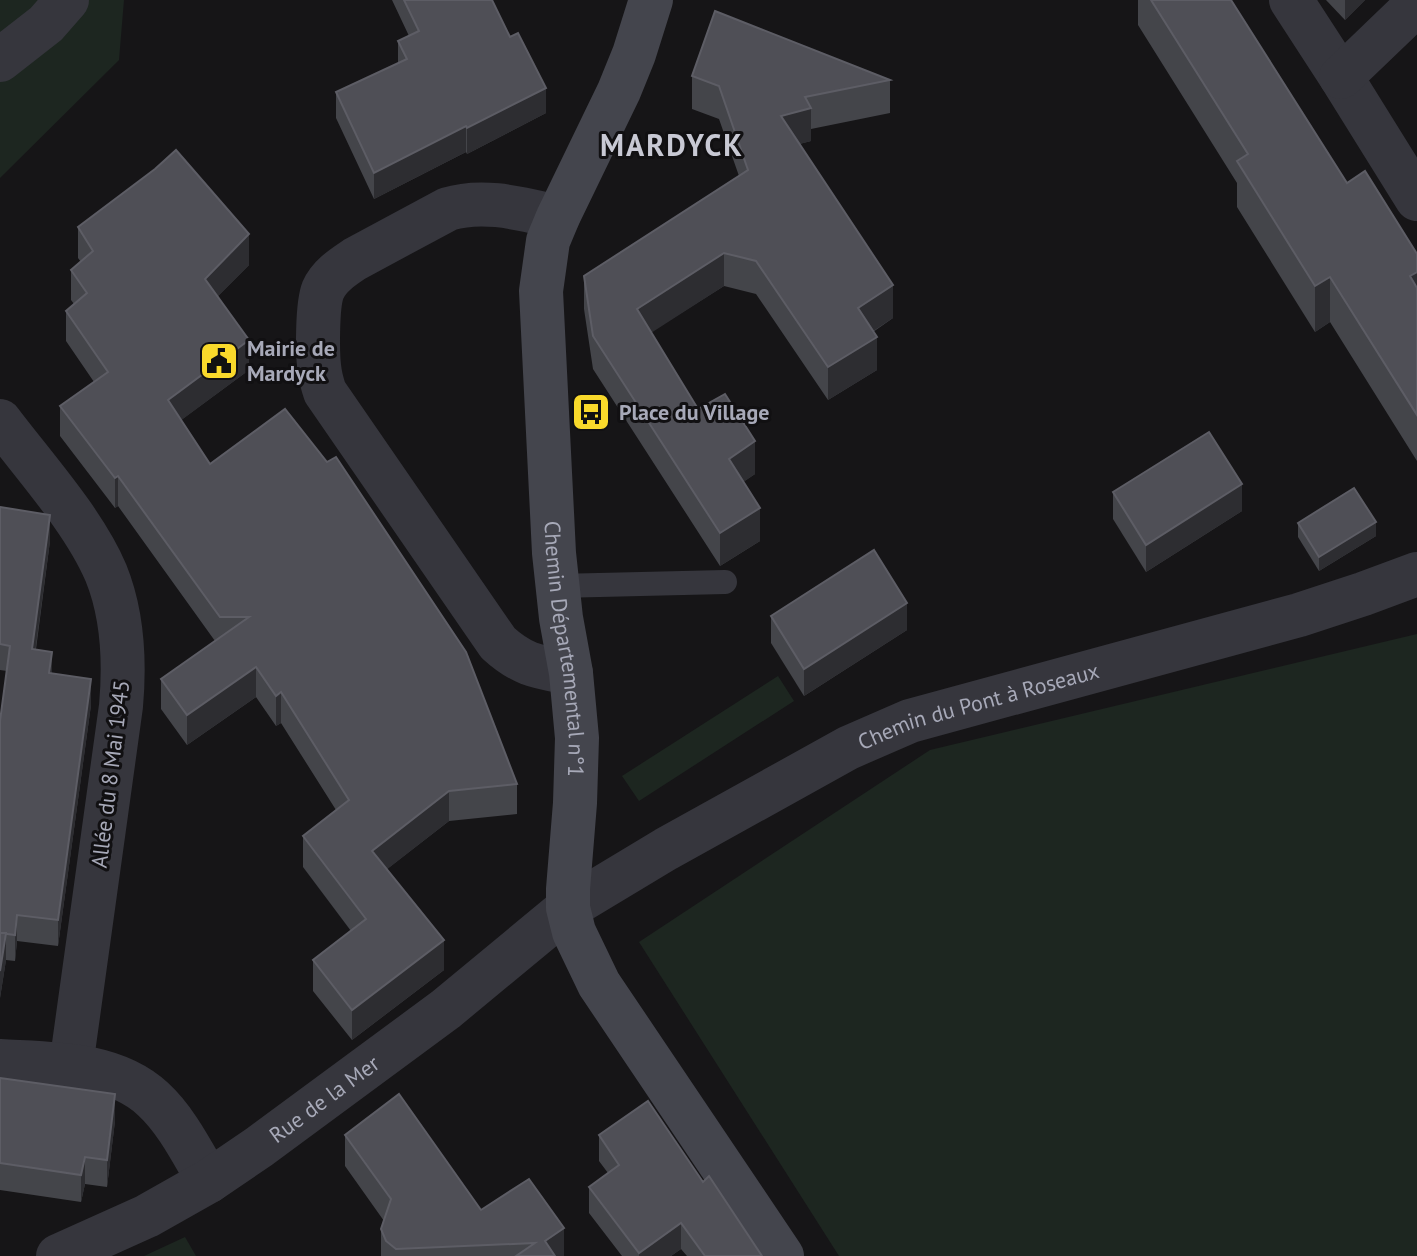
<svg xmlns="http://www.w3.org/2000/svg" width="1417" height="1256" font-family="'PT Sans',sans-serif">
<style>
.green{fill:#1d2620}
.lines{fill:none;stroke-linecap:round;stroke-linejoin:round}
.lane{stroke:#36363d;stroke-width:24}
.street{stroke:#36363d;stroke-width:44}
.secondary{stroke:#44454d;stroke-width:44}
.wall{fill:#44454a}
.shaded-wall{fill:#2d2d31}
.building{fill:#4f4f56;stroke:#5d5d65;stroke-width:2}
.labels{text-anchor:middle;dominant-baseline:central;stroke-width:6;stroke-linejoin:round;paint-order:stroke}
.poi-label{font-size:22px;font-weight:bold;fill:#a7a9b8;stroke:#111012;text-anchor:start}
.street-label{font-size:22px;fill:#a7a9b8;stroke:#111012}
.district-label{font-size:30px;font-weight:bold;letter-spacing:2px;fill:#c8c9d4;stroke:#111012}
</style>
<rect width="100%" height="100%" fill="#161517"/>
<!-- green -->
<g class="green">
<path d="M0,0H124L119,60L0,178Z"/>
<path d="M1417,634V1256H839L639,942L930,750Z"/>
<path d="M778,676L794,701L639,801L622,776Z"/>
<path d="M185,1237L196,1256H144Z"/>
</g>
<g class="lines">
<!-- lane -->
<path class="lane" d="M557,586L725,582"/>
<!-- street -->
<g class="street">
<path d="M1291,0L1341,77L1417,199"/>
<path d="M0,60L46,24L67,0"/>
<path d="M1341,77L1417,4"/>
<path d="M558,217C522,209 484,198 448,209L355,259C343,267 329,276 323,290C317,305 317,356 320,373C321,379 323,386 325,392L498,643C523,666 539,667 571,673"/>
<path d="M0,421C34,466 84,521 106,573C123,615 125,661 121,706L71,1066"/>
<path d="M0,1061C51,1064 113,1062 153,1099C177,1121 193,1154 209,1181"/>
<path id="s1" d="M58,1256L147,1216L209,1181L259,1147L446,1009L568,908L666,849L848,748L910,721L1299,615L1363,594L1417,574"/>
</g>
<!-- secondary -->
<path class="secondary" id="s2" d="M651,0L634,54L619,91L558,217L548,241L541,291L554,553L561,618L571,673L577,738L575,803L568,889V908L574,932L599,984L782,1256"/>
</g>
<!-- wall -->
<g class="wall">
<path d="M392,0H492L546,113L467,154L466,152L374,199L336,118V92L398,63V41L409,36Z"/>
<path d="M1138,0H1231L1347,183L1417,254V461L1330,322L1315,332L1237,207V183L1138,25Z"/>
<path d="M1326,0H1365L1345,20Z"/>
<path d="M692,76L890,80V113L811,129V141L799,144L893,318L873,332L877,370L828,400L756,294L724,286L651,332L698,409L755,474L743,482L760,541L720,566L593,369L584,309V276L739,176L719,119L692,109Z"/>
<path d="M78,227L249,265L217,297L249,370L181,420L210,464L517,784V814L449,821L387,869L444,970L352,1040L313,991V960L351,931L303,867V836L336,810L281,723L276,726L256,697L187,745L161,709V679L215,641L118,506L115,508L60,436V406L94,382L66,341V311L74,304L71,300V270L81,262L78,258Z"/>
<path d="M1113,492L1242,511L1146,572L1113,519Z"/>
<path d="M0,507L50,541L36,649L52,673L91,705L58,946L17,941L15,961L6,960L0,998V721L7,671L0,670Z"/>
<path d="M1298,523L1376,536L1319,571L1298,537Z"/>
<path d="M771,616L907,630L804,696L771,643Z"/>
<path d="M0,1078L115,1121L107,1187L85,1184L81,1202L0,1190Z"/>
<path d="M345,1135L481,1210L564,1256H381V1229L384,1221L345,1166Z"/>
<path d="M599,1135L703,1182L762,1256H687L681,1249L671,1256H622L589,1213V1187L608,1173L599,1161Z"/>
</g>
<!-- shaded-wall -->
<g class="shaded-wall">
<path d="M1345,0H1365L1345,20Z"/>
<path d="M546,88V113L467,154V128Z"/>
<path d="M811,108V141L781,149V116Z"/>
<path d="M466,126V152L374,199V173Z"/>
<path d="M249,234V265L205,309V279Z"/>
<path d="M724,253V286L637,342V309Z"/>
<path d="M1417,272V318L1410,276Z"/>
<path d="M1330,277V322L1315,332V286Z"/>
<path d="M893,285V318L858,341V308Z"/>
<path d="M877,337V370L828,400V367Z"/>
<path d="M249,340V370L168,430V400Z"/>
<path d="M755,441V474L729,492V459Z"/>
<path d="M118,476V506L115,508V478Z"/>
<path d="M1242,484V511L1146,572V545Z"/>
<path d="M760,508V541L720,566V533Z"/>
<path d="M50,515V541L32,675V649Z"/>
<path d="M1376,522V536L1319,571V557Z"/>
<path d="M907,603V630L804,696V669Z"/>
<path d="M52,652V678L49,673Z"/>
<path d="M256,667V697L187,745V715Z"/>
<path d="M91,679V705L58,946V920Z"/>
<path d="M281,692V723L276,726V696Z"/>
<path d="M449,791V821L372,881V851Z"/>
<path d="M17,915V941L15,961V935Z"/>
<path d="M6,933V960L0,998V971Z"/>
<path d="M444,940V970L352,1040V1010Z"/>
<path d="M115,1094V1121L107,1187V1160Z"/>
<path d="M85,1157V1184L81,1202V1175Z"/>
<path d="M681,1223V1249L671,1256H639V1253Z"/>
<path d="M564,1228V1256H545V1241Z"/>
</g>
<!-- building -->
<g class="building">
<path d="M404,0H492L510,37L518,33L546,88L467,128L466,126L374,173L336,92L407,59L398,41L419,31Z"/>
<path d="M1151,0H1231L1347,183L1365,171L1417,254V272L1410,276L1417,288V415L1330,277L1315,286L1237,161L1248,154Z"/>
<path d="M715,11L890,80L805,97L811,108L781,116L893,285L858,308L877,337L828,367L756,261L724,253L637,309L698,409L725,394L755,441L729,459L760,508L720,533L593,336L584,276L748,170L719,86L692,76Z"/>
<path d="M176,150L249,234L205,279L249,340L168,400L210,464L285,409L327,462L336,457L466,652L517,784L449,791L372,851L444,940L352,1010L313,960L366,919L303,836L349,800L281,692L276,696L256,667L187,715L161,679L249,617H220L118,476L115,478L60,406L108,372L66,311L87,293L71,270L93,251L78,227L155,169Z"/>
<path d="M1209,432L1242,484L1146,545L1113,492Z"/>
<path d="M1354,488L1376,522L1319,557L1298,523Z"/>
<path d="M0,507L50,515L32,649L52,652L49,673L91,679L58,920L17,915L15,935L0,933V721L10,646L0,644Z"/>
<path d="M874,550L907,603L804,669L771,616Z"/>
<path d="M0,933H6L0,971Z"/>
<path d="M0,1078L115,1094L107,1160L85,1157L81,1175L0,1163Z"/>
<path d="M399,1094L481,1210L529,1179L564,1228L545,1241L555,1256H516L535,1243L396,1249L386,1241L381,1229L391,1199L345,1135Z"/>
<path d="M648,1101L703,1182L709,1176L762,1256H705L681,1223L639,1253L589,1187L619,1165L599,1135Z"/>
</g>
<!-- icons -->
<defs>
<symbol id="civic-square" viewBox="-11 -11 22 22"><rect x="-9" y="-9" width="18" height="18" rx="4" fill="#f9d92b" stroke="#111012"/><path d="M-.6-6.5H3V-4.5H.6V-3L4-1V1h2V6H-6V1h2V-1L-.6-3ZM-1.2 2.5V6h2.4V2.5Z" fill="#111"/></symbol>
<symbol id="bus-square" viewBox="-11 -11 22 22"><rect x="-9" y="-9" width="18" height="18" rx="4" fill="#f9d92b" stroke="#111012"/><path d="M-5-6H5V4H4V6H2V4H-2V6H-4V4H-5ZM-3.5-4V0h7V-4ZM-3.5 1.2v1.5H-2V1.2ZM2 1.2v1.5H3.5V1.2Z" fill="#111"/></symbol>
</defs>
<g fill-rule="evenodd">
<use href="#civic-square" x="197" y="339" width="44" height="44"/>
<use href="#bus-square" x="569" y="390" width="44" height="44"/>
</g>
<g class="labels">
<!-- poi labels -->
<g class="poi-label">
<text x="247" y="348">Mairie de<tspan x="247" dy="25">Mardyck</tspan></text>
<text x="619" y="412">Place du Village</text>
</g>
<!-- street labels -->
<g class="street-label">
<text stroke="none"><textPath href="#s2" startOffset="672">Chemin Départemental n°1</textPath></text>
<text stroke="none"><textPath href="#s1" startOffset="1080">Chemin du Pont à Roseaux</textPath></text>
<text transform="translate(110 774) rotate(-83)">Allée du 8 Mai 1945</text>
<text stroke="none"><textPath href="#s1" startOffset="310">Rue de la Mer</textPath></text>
</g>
<!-- district labels -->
<g class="district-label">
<text x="672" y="144">MARDYCK</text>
</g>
</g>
</svg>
